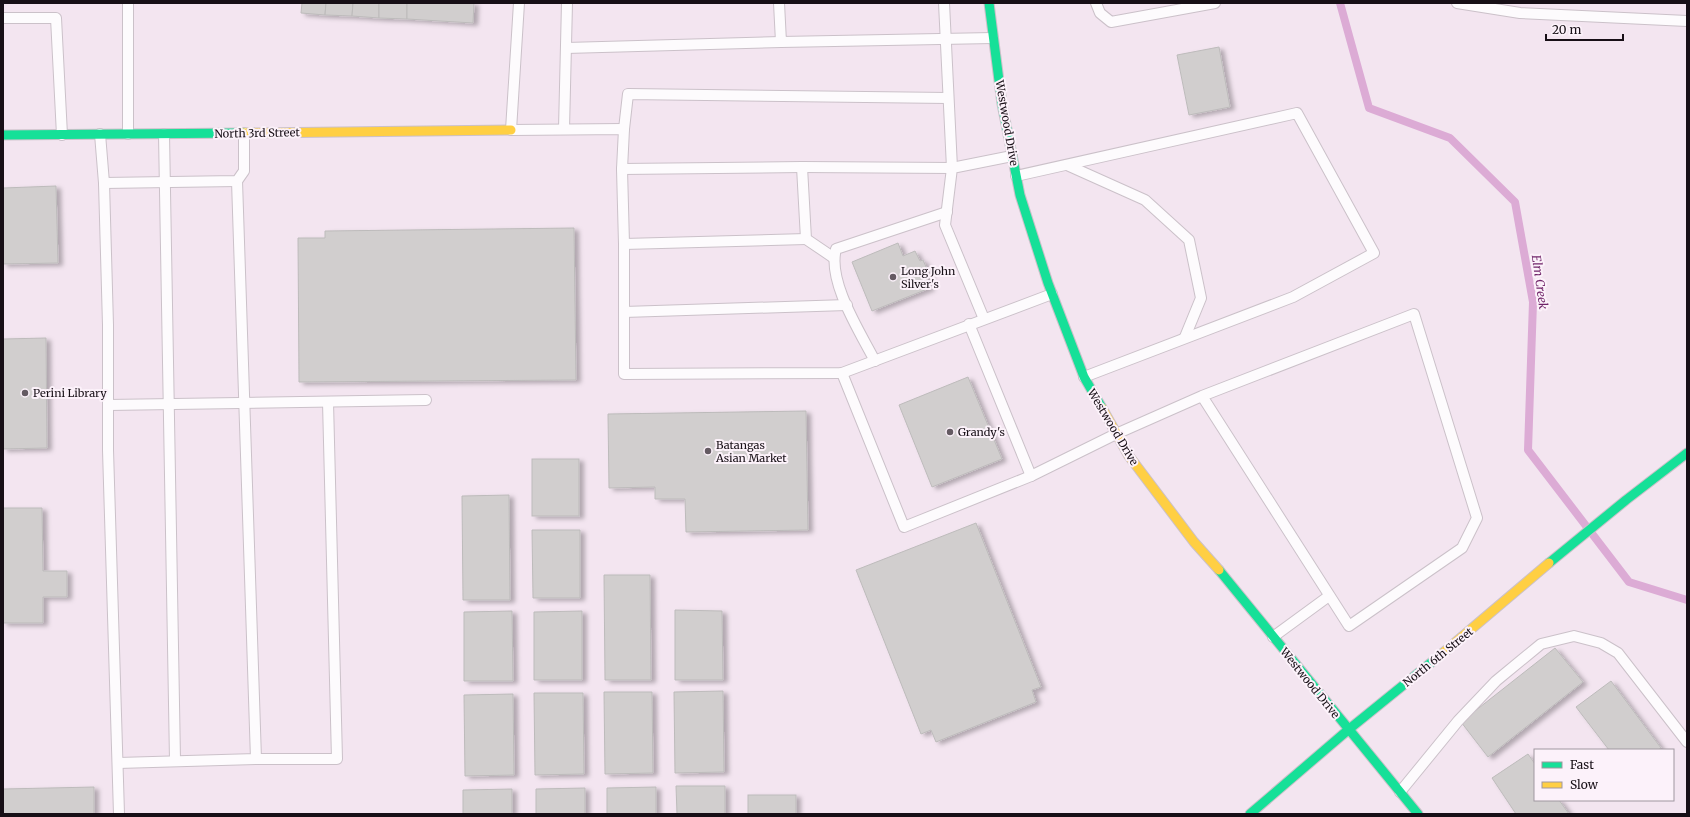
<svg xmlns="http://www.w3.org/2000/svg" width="1690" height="817" font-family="Merriweather,serif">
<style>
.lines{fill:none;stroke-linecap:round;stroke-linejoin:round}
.stream{stroke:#dcabd5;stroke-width:8}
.building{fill:#d1cece;stroke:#bdbbbb;filter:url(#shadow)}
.lane-casing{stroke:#cbc1c9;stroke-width:12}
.fast-casing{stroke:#cbc1c9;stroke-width:11}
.slow-casing{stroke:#cbc1c9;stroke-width:11}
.lane{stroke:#fdfbfd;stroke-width:10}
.fast{stroke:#16e098;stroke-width:9}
.slow{stroke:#ffcf43;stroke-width:9}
.poi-dot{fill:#645a62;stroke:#fcf2fa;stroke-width:1.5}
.labels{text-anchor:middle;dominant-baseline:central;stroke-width:4;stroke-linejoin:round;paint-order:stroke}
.street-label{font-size:11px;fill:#170f16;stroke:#fcf2fa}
.poi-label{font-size:11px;fill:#170f16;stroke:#fcf2fa;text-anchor:start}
.water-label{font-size:12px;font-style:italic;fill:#702569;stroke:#fcf2fa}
</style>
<defs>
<filter id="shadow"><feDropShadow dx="4.5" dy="2.5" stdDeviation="2" flood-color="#0004"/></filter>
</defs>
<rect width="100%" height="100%" fill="#f3e5f0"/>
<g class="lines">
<!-- stream -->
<path class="stream" d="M1340,3L1369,108L1450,138L1515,202L1533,302L1528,450L1629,582L1687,600"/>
</g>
<!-- building -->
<g class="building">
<path d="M302,3H326L325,15L301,13Z"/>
<path d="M326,3H353L352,16L325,15Z"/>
<path d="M353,3H379V18L352,16Z"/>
<path d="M379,3H407V19L379,18Z"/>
<path d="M407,3H474L473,23L407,19Z"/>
<path d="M1219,47L1230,107L1189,115L1177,55Z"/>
<path d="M56,186L58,263L3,264V188Z"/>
<path d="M574,228L576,380L299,382L298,238H325V231Z"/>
<path d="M898,243L903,256L915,251L920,261L923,260L930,276L926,278L930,288L872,311L852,262Z"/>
<path d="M46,338L47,448L3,449V339Z"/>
<path d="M968,377L1002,459L932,487L899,405Z"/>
<path d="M806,411L808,530L686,532L685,499H655V487L609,488L608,414Z"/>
<rect x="532" y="459" width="47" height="57"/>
<path d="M509,495L510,600H463L462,496Z"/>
<path d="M3,508H42L43,571H67V597H43V623H3Z"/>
<path d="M976,523L1041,687L1032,690L1036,702L936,742L931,730L921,734L856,570Z"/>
<path d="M532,530H580V598H533Z"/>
<path d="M604,575H650L651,680H605Z"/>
<path d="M675,610L722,611L723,680H675Z"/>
<path d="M512,611L513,681H464V612Z"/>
<path d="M582,611V680H534V612Z"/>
<path d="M1555,648L1583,682L1488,757L1461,722Z"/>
<path d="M1611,681L1661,748L1658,750H1609L1576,707Z"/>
<path d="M723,691L724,772L675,773L674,692Z"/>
<path d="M604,692H652L653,773L605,774Z"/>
<path d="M534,693H583L584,774L535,775Z"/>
<path d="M513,694L514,775L465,776L464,695Z"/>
<path d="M1528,754L1535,764V800H1559L1569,814H1516L1492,778Z"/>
<path d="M676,786H725V814H677Z"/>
<path d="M94,787V814H3V789Z"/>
<path d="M656,787V814H607V788Z"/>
<path d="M585,788V814H536V789Z"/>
<path d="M512,789V814H463V790Z"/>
<rect x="748" y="795" width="48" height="19"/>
</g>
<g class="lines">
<defs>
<g id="lane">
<path d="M519,3L511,130L624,129L622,169L624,244V374L842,373L1052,294"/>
<path d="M779,3L781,42L993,38"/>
<path d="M1096,3L1100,13L1111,22L1215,3"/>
<path d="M1457,3L1520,13L1687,21"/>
<path d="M3,18H56L62,135"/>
<path d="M566,48L781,42"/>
<path d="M564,129L567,3"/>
<path d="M624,129L628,94L948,98"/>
<path d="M100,134L104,183L237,181L244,171V133"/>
<path d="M128,134V3"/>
<path d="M164,134L175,760"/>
<path d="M1067,165L1145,200L1189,240L1201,298L1185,337"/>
<path d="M802,167L806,239L834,258"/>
<path d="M622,169L802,167L952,168L944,3"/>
<path d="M1016,176L1297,113L1374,253L1293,297L1084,377"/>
<path d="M104,183L108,325V450L119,814"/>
<path d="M624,244L806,239"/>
<path d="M624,312L847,305"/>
<path d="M984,319L945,225L952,168L1012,156"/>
<path d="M969,324L1031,476"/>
<path d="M875,361C860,332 827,281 836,249L947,212"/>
<path d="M842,373L904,527L1031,476L1116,434L1202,396L1414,314L1477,518L1462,548L1349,626L1202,396"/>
<path d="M108,405L426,400"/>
<path d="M1273,637L1329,596"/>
<path d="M256,759H337L328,402"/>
<path d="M118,763L256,759L237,181"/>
<path d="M1400,792L1458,721L1496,681L1541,644L1574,636L1601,643L1618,653L1687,742"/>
</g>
<g id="fast">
<path d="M989,3L1002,104L1020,195L1048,283L1084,377L1102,408"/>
<path d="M3,135L243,133"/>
<path d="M1549,563L1626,500L1687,453"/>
<path d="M1219,570L1418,814"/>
<path d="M1250,814L1348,730L1443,653"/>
</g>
<g id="slow">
<path d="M243,133L511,130"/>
<path d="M1102,408L1129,456L1194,542L1219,570"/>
<path d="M1443,653L1549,563"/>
</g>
</defs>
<!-- lane casing -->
<use href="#lane" class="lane-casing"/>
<!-- fast casing -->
<use href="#fast" class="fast-casing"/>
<!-- slow casing -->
<use href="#slow" class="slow-casing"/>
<!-- lane -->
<use href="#lane" class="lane"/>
<!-- fast -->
<use href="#fast" class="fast"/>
<!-- slow -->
<use href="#slow" class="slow"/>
</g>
<!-- markers -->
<g class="poi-dot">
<circle cx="893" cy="277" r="4"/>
<circle cx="25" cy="393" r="4"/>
<circle cx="950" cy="432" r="4"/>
<circle cx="708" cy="451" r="4"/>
</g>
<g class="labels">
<!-- street labels -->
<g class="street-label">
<text transform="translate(1007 123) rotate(80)">Westwood Drive</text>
<text transform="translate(257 133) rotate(-1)">North 3rd Street</text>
<text transform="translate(1113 427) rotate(59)">Westwood Drive</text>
<text transform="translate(1438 657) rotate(-39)">North 6th Street</text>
<text transform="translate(1310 683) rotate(51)">Westwood Drive</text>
</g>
<!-- poi labels -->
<g class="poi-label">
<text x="901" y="271">Long John<tspan x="901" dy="13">Silver's</tspan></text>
<text x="33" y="393">Perini Library</text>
<text x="958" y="432">Grandy's</text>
<text x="716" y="445">Batangas<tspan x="716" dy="13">Asian Market</tspan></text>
</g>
<!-- water labels -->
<g class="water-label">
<text transform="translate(1540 282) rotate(82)">Elm Creek</text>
</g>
</g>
<!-- border -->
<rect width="1690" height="817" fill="none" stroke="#170f16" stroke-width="8"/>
<!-- legend -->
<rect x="1534" y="749" width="140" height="52" fill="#fcf2fa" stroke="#a0979f"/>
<rect x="1542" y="762" width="20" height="6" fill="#16e098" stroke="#a0979f"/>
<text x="1570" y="769" font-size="12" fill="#170f16">Fast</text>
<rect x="1542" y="782" width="20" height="6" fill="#ffcf43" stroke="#a0979f"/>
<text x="1570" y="789" font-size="12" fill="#170f16">Slow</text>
<!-- scale -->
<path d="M1546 34v6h77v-6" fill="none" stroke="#170f16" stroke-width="2"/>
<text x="1552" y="34" font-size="12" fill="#170f16" stroke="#fcf2fa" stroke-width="3" paint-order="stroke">20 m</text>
</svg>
